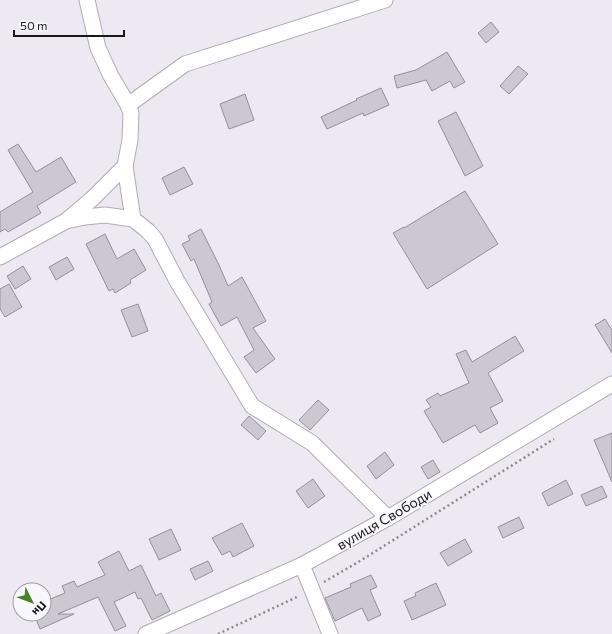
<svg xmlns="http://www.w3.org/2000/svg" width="612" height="634" font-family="Commissioner,sans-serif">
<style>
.building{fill:#cbc8d2;stroke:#929099}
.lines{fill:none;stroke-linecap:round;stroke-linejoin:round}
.minor-casing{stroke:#afacb5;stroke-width:17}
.path{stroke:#8d8b91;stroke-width:2.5;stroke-dasharray:2 3;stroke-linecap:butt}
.minor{stroke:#fff;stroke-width:15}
.labels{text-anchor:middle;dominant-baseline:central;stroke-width:3;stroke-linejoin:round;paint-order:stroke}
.street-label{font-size:14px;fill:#18171a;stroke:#f9f7fe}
</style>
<rect width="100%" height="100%" fill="#ece9f2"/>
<!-- building -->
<g class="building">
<path d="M491,22L499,32L486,43L478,33Z"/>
<path d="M447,52L465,82L454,88L450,81L432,91L426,80L397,88L394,76L416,70Z"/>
<path d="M518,66L528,74L509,94L500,86Z"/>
<path d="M381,88L389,105L364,116L363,113L327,129L321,117L357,100L356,99Z"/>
<path d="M245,94L254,120L229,129L220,104Z"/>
<path d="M456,112L483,166L465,176L438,121Z"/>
<path d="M18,144L36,172L61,157L76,182L37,206L41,213L8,232L5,229L0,232V212L33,192L8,150Z"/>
<path d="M184,167L193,184L170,195L162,178Z"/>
<path d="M465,191L498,244L427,289L393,233L404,227V228Z"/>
<path d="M201,229L219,265L228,286L242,277L266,321L253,328L275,359L256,373L244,357L254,350L237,317L221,326L209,304L212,302L194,259L191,261L182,244L190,240L188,236Z"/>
<path d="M105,234L117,259L134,249L146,270L130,280L131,283L115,293L113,289L109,291L86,244Z"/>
<path d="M67,257L74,269L56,280L49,267Z"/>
<path d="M23,266L31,279L15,289L7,276Z"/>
<path d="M9,284L22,307L5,317L0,309V289Z"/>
<path d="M138,304L148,331L132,337L121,310Z"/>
<path d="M605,319L612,330V353L595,325Z"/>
<path d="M515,336L524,351L488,373L503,401L490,408L498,423L480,433L475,425L443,443L424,411L431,407L426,400L438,393L440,396L469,383L456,354L466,350L472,362Z"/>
<path d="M318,400L329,410L310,430L299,420Z"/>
<path d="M249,416L266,431L258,440L241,425Z"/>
<path d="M612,433V482L594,440Z"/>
<path d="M385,452L394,465L376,479L367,466Z"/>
<path d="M433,460L440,472L428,479L421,467Z"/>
<path d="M313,479L325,496L308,508L296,491Z"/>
<path d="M566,480L573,494L548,506L542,493Z"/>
<path d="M602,486L607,497L586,506L581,495Z"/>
<path d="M519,517L524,528L503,538L498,527Z"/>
<path d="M242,523L254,546L233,557L230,551L222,555L212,538Z"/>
<path d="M171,529L181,550L159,560L149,539Z"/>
<path d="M465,539L472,552L448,566L440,553Z"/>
<path d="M119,551L129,571L141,565L156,596L161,593L170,611L152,620L141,598L138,599L135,592L114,602L126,626L115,631L98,597L58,614H74L40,629L34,614H44V591L48,600L65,593L62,586L74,581L77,587L105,575L98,562Z"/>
<path d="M208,561L213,571L195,580L190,569Z"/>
<path d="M371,575L377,587L370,590L381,615L368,621L362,608L335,621L325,598L351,587L350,584Z"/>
<path d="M436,583L446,605L412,620L404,601L416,596L415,593Z"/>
</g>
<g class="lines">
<defs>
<g id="minor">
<path d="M128,105L185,64L385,0"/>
<path d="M125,166L133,219"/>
<path d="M66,221L85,217L105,215L133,219L148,231L155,239L177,281L252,406L312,443L388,518"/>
<path d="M0,257L66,221L93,198L125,166L130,140L131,113L128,105L111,76L98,48L87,0"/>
<path d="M302,565L330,634"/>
<path d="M146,634L302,565L388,518L612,384"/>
</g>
</defs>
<!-- minor casing -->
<use href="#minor" class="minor-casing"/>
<!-- path -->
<g class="path">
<path d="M324,582L360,561L554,439"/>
<path d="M218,634L299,596"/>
</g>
<!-- minor -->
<use href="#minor" class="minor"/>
</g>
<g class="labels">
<!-- street labels -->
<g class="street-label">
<text transform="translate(384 519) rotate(-30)">вулиця Свободи</text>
</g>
</g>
<!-- north arrow -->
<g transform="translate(32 602) rotate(132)"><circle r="19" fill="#f9f7fe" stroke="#9f9da3"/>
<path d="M0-3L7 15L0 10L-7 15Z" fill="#468322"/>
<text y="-6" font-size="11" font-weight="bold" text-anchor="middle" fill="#18171a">Пн</text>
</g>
<!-- scale -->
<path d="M14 30v6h110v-6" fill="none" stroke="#18171a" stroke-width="2"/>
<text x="20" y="30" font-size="12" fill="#18171a" stroke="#f9f7fe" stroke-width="3" paint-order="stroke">50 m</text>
</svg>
